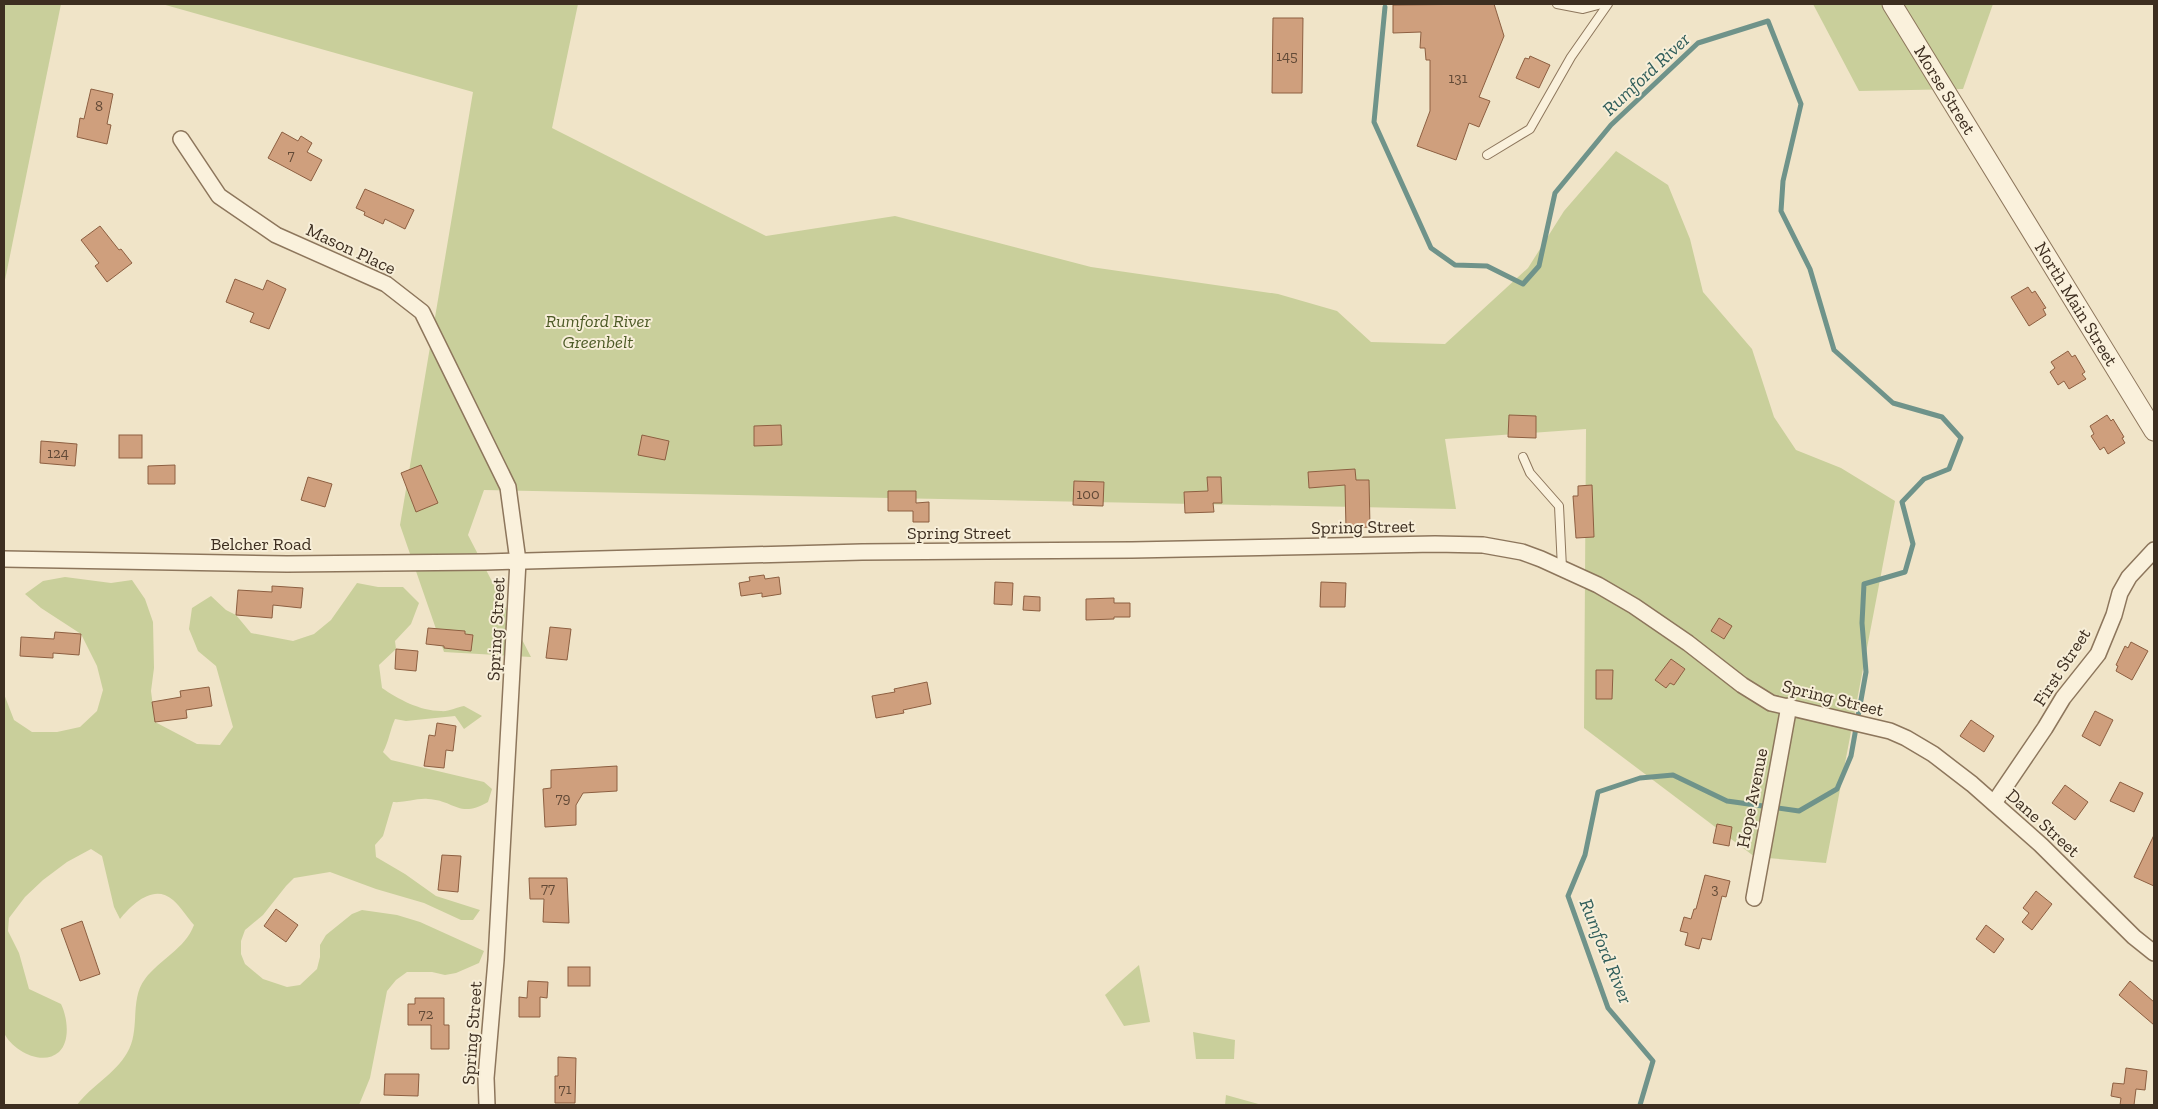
<svg xmlns="http://www.w3.org/2000/svg" width="2158" height="1109" font-family="'Zilla Slab',serif">
<style>
.green{fill:#c9cf9b}
.lines{fill:none;stroke-linecap:round;stroke-linejoin:round}
.stream{stroke:#6f938a;stroke-width:5}
.building{fill:#cf9f7d;stroke:#8d5f41}
.service-casing{stroke:#8d765c;stroke-width:10}
.minor-casing{stroke:#8d765c;stroke-width:18}
.tertiary-casing{stroke:#8d765c;stroke-width:21}
.service{stroke:#faf1dc;stroke-width:8}
.minor{stroke:#faf1dc;stroke-width:15}
.tertiary{stroke:#faf1dc;stroke-width:19}
.labels{text-anchor:middle;dominant-baseline:central;stroke-width:4;stroke-linejoin:round;paint-order:stroke}
.number-label{font-size:15px;fill:#624a37}
.street-label{font-size:18px;fill:#3d2e20;stroke:#f7eed8}
.park-label{font-size:18px;font-style:italic;fill:#4d5a26;stroke:#f7eed8}
.water-label{font-size:19px;font-style:italic;fill:#2f5d5a;stroke:#f7eed8}
</style>
<rect width="100%" height="100%" fill="#f0e4c8"/>
<!-- green -->
<g class="green">
<path d="M4,4H61L4,285Z"/>
<path d="M162,4H578L552,128L766,236L895,216L1091,267L1278,294L1337,311L1371,342L1445,344L1528,268L1564,211L1616,151L1668,185L1690,239L1703,292L1752,349L1774,417L1796,450L1841,468L1895,501L1826,863L1755,857L1584,728L1586,429L1445,439L1456,509L484,490L468,535L531,657L444,652L400,525L473,92Z"/>
<path d="M1813,4H1993L1963,89L1859,91Z"/>
<path d="M65,577L111,583L132,580L145,599L153,622L154,668L151,691L155,722L197,744L220,745L233,727L216,666L198,651L189,629L192,608L211,596L226,610L236,615L251,633L293,641L314,634L331,620L357,583L378,587H403L419,603L411,624L395,641L396,649L379,665L382,688C398,699 420,711 441,711C448,712 457,707 464,706L482,716L464,729L455,716L406,721L395,719C390,730 389,741 383,752L391,760L484,782L492,789L488,802C459,819 454,800 428,799C416,798 405,803 393,802L383,836L375,845L376,857L405,874L436,896L480,910L473,920H461L424,903L376,889L330,872L294,878L286,886L263,915L245,930L241,941V954L245,964L263,979L287,987L300,985L317,969L320,957V945L326,935L352,914L362,910L397,915L420,922L484,951L479,963L456,973L445,975L432,972H407L396,980L387,991L370,1078L359,1105H77C91,1086 115,1074 127,1053C141,1030 129,1000 145,979C160,959 185,949 194,925C187,917 181,907 173,900C154,883 132,904 120,919L114,907L102,856L91,849L67,862L43,880L25,897L9,918L8,931L19,953L29,989L61,1004C67,1016 71,1041 59,1052C42,1067 12,1050 4,1033V694L14,720L32,732H57L80,727L97,711L103,690L97,666L81,634L41,608L25,594L43,581Z"/>
<path d="M1139,965L1150,1022L1124,1026L1105,995Z"/>
<path d="M1193,1032L1235,1040L1234,1059H1196Z"/>
<path d="M1226,1095L1262,1105H1225Z"/>
</g>
<g class="lines">
<!-- stream -->
<path class="stream" d="M1385,7L1374,122L1431,248L1455,265L1487,266L1523,284L1539,266L1555,193L1611,125L1698,43L1768,21L1801,104L1783,181L1781,211L1810,269L1834,350L1893,403L1942,417L1961,438L1949,469L1924,479L1902,502L1913,544L1905,572L1864,584L1862,623L1866,672L1851,756L1837,789L1799,811L1727,801L1673,775L1640,778L1598,792L1585,855L1568,896L1608,1008L1653,1061L1640,1105"/>
</g>
<!-- building -->
<g class="building">
<path d="M1494,4L1504,36L1479,97L1490,101L1479,127L1469,123L1456,160L1417,146L1430,111V60H1426L1425,48H1420L1421,32L1393,33V5Z"/>
<path d="M1273,18H1303L1302,93H1272Z"/>
<path d="M1530,56L1550,65L1539,88L1516,78L1525,58L1529,59Z"/>
<path d="M91,89L113,94L107,124L111,125L107,144L77,137L80,118L84,119Z"/>
<path d="M282,132L298,141L301,136L312,143L307,152L322,160L311,181L268,158Z"/>
<path d="M365,189L414,210L405,229L385,219L383,224L364,215L365,212L356,208Z"/>
<path d="M100,226L119,250L121,249L132,263L107,282L95,266L99,263L81,240Z"/>
<path d="M235,279L263,290L267,280L286,289L269,329L250,322L254,313L226,302Z"/>
<path d="M2028,287L2032,293L2035,291L2046,308L2043,309L2046,315L2029,326L2011,297Z"/>
<path d="M2068,351L2072,357L2075,355L2085,372L2082,374L2086,379L2069,389L2064,381L2058,385L2050,372L2055,368L2051,362Z"/>
<path d="M1509,415L1536,416V438L1508,437Z"/>
<path d="M2107,415L2111,421L2113,419L2124,437L2122,438L2125,443L2108,454L2104,447L2100,450L2091,436L2094,434L2090,426Z"/>
<path d="M781,425L782,445L754,446V426Z"/>
<rect x="119" y="435" width="23" height="23"/>
<path d="M642,435L669,441L665,460L638,455Z"/>
<path d="M41,441L77,444L75,466L40,463Z"/>
<path d="M175,465V484H148V466Z"/>
<path d="M421,465L438,503L416,512L401,473Z"/>
<path d="M1355,469L1356,480H1369L1370,527L1346,528L1345,485L1309,488L1308,472Z"/>
<path d="M308,477L332,484L325,507L301,500Z"/>
<path d="M1207,477H1221L1222,503H1213L1214,512L1185,513L1184,492L1208,491Z"/>
<path d="M1074,481L1104,482L1103,506L1073,505Z"/>
<path d="M1592,485L1594,537L1576,538L1573,496H1578V486Z"/>
<path d="M888,491H916V503L929,502V522H913V511H888Z"/>
<path d="M764,575L765,579L779,577L781,594L762,597V593L741,596L739,583L750,581L749,577Z"/>
<path d="M995,582L1013,583L1012,605L994,604Z"/>
<path d="M1321,582L1346,583L1345,607H1320Z"/>
<path d="M272,586L303,588L301,608L273,605L272,618L236,615L238,590L272,592Z"/>
<path d="M1024,596L1040,597V611L1023,610Z"/>
<path d="M1114,598V603H1130V617H1114V619L1086,620V599Z"/>
<path d="M1719,618L1732,626L1724,639L1711,631Z"/>
<path d="M550,627L571,629L567,660L546,658Z"/>
<path d="M428,628L465,631V634L473,635L471,651L444,648V646L426,644Z"/>
<path d="M55,632L81,634L79,655L53,653V658L20,656L21,637L54,639Z"/>
<path d="M2131,642L2148,651L2132,680L2116,671L2118,666L2116,665L2125,646L2128,648Z"/>
<path d="M396,649L418,651L416,671L395,669Z"/>
<path d="M1671,659L1685,669L1674,685L1670,683L1666,688L1655,680Z"/>
<path d="M1596,670H1613L1612,699H1596Z"/>
<path d="M927,682L931,704L903,710L904,713L876,718L872,696L895,692L894,689Z"/>
<path d="M209,687L212,706L186,710L187,718L155,722L152,702L181,697L180,691Z"/>
<path d="M2095,711L2113,720L2100,746L2082,736Z"/>
<path d="M1971,720L1994,736L1984,752L1960,736Z"/>
<path d="M437,723L456,726L453,751L446,750L444,768L424,766L429,735L435,736Z"/>
<path d="M617,766V791L583,793L576,805V825L545,827L543,789L551,788V770Z"/>
<path d="M2120,782L2143,793L2134,812L2110,801Z"/>
<path d="M2065,785L2088,802L2075,820L2052,803Z"/>
<path d="M1717,824L1732,827L1729,846L1713,843Z"/>
<path d="M2154,835V886L2134,877Z"/>
<path d="M442,855L461,856L458,892L438,890Z"/>
<path d="M1705,875L1730,881L1726,897L1722,896L1711,940L1702,938L1699,949L1685,945L1688,933L1680,931L1684,917L1691,919L1694,909H1696Z"/>
<path d="M529,878H567L569,923L543,922L544,899H530Z"/>
<path d="M2036,891L2052,904L2032,930L2022,922L2029,913L2023,908Z"/>
<path d="M276,909L298,925L286,942L264,926Z"/>
<path d="M82,921L100,974L80,981L61,929Z"/>
<path d="M1986,925L2004,939L1994,953L1976,939Z"/>
<rect x="568" y="967" width="22" height="19"/>
<path d="M528,981L548,982L547,998L540,997V1017H519V997L527,998Z"/>
<path d="M2130,981L2154,1002V1025L2119,995Z"/>
<path d="M415,998H444V1025H449V1049H431V1025H408V1004H415Z"/>
<path d="M558,1057L576,1058L575,1103H555V1076H558Z"/>
<path d="M2126,1068L2147,1071L2145,1090L2136,1089L2134,1105H2120L2121,1098L2111,1096L2113,1083L2124,1084Z"/>
<path d="M385,1074H419L418,1096L384,1095Z"/>
</g>
<g class="lines">
<defs>
<g id="service">
<path d="M1557,4L1583,9L1602,4"/>
<path d="M1487,155L1530,129L1571,57L1608,4"/>
<path d="M1523,457L1530,473L1559,506L1562,568"/>
</g>
<g id="minor">
<path d="M181,139L219,196L276,235L386,284L422,312L508,487L518,561L496,960L486,1078L487,1105"/>
<path d="M4,559L287,564L485,562L862,552L1132,550L1435,544L1483,545L1522,552L1541,559L1598,585L1634,606L1688,643L1742,685L1771,703L1890,731L1906,738L1933,754L1972,784L2041,845L2134,937L2154,953"/>
<path d="M1994,803L2045,728L2063,698L2098,654L2114,615L2120,593L2129,577L2154,550"/>
<path d="M1754,898L1789,706"/>
</g>
<g id="tertiary">
<path id="s1" d="M1892,4L2154,431"/>
</g>
</defs>
<!-- service casing -->
<use href="#service" class="service-casing"/>
<!-- minor casing -->
<use href="#minor" class="minor-casing"/>
<!-- tertiary casing -->
<use href="#tertiary" class="tertiary-casing"/>
<!-- service -->
<use href="#service" class="service"/>
<!-- minor -->
<use href="#minor" class="minor"/>
<!-- tertiary -->
<use href="#tertiary" class="tertiary"/>
</g>
<g class="labels">
<!-- number labels -->
<g class="number-label">
<text x="1287" y="56">145</text>
<text x="1458" y="78">131</text>
<text x="99" y="106">8</text>
<text x="291" y="155">7</text>
<text x="58" y="453">124</text>
<text x="1088" y="494">100</text>
<text x="563" y="798">79</text>
<text x="548" y="888">77</text>
<text x="1715" y="889">3</text>
<text x="426" y="1014">72</text>
<text x="565" y="1089">71</text>
</g>
<!-- street labels -->
<g class="street-label">
<text stroke="none"><textPath href="#s1" startOffset="101">Morse Street</textPath></text>
<text transform="translate(351 249) rotate(25)">Mason Place</text>
<text stroke="none"><textPath href="#s1" startOffset="352">North Main Street</textPath></text>
<text transform="translate(1363 527) rotate(-1)">Spring Street</text>
<text x="959" y="533">Spring Street</text>
<text x="261" y="544">Belcher Road</text>
<text transform="translate(496 629) rotate(-87)">Spring Street</text>
<text transform="translate(2062 667) rotate(-57)">First Street</text>
<text transform="translate(1833 698) rotate(14)">Spring Street</text>
<text transform="translate(1752 798) rotate(-79)">Hope Avenue</text>
<text transform="translate(2043 823) rotate(42)">Dane Street</text>
<text transform="translate(472 1033) rotate(-86)">Spring Street</text>
</g>
<!-- park labels -->
<g class="park-label">
<text x="598" y="321">Rumford River<tspan x="598" dy="21">Greenbelt</tspan></text>
</g>
<!-- water labels -->
<g class="water-label">
<text transform="translate(1646 74) rotate(-43)">Rumford River</text>
<text transform="translate(1606 951) rotate(68)">Rumford River</text>
</g>
</g>
<!-- border -->
<rect width="2158" height="1109" fill="none" stroke="#3d2e20" stroke-width="10"/>
</svg>
